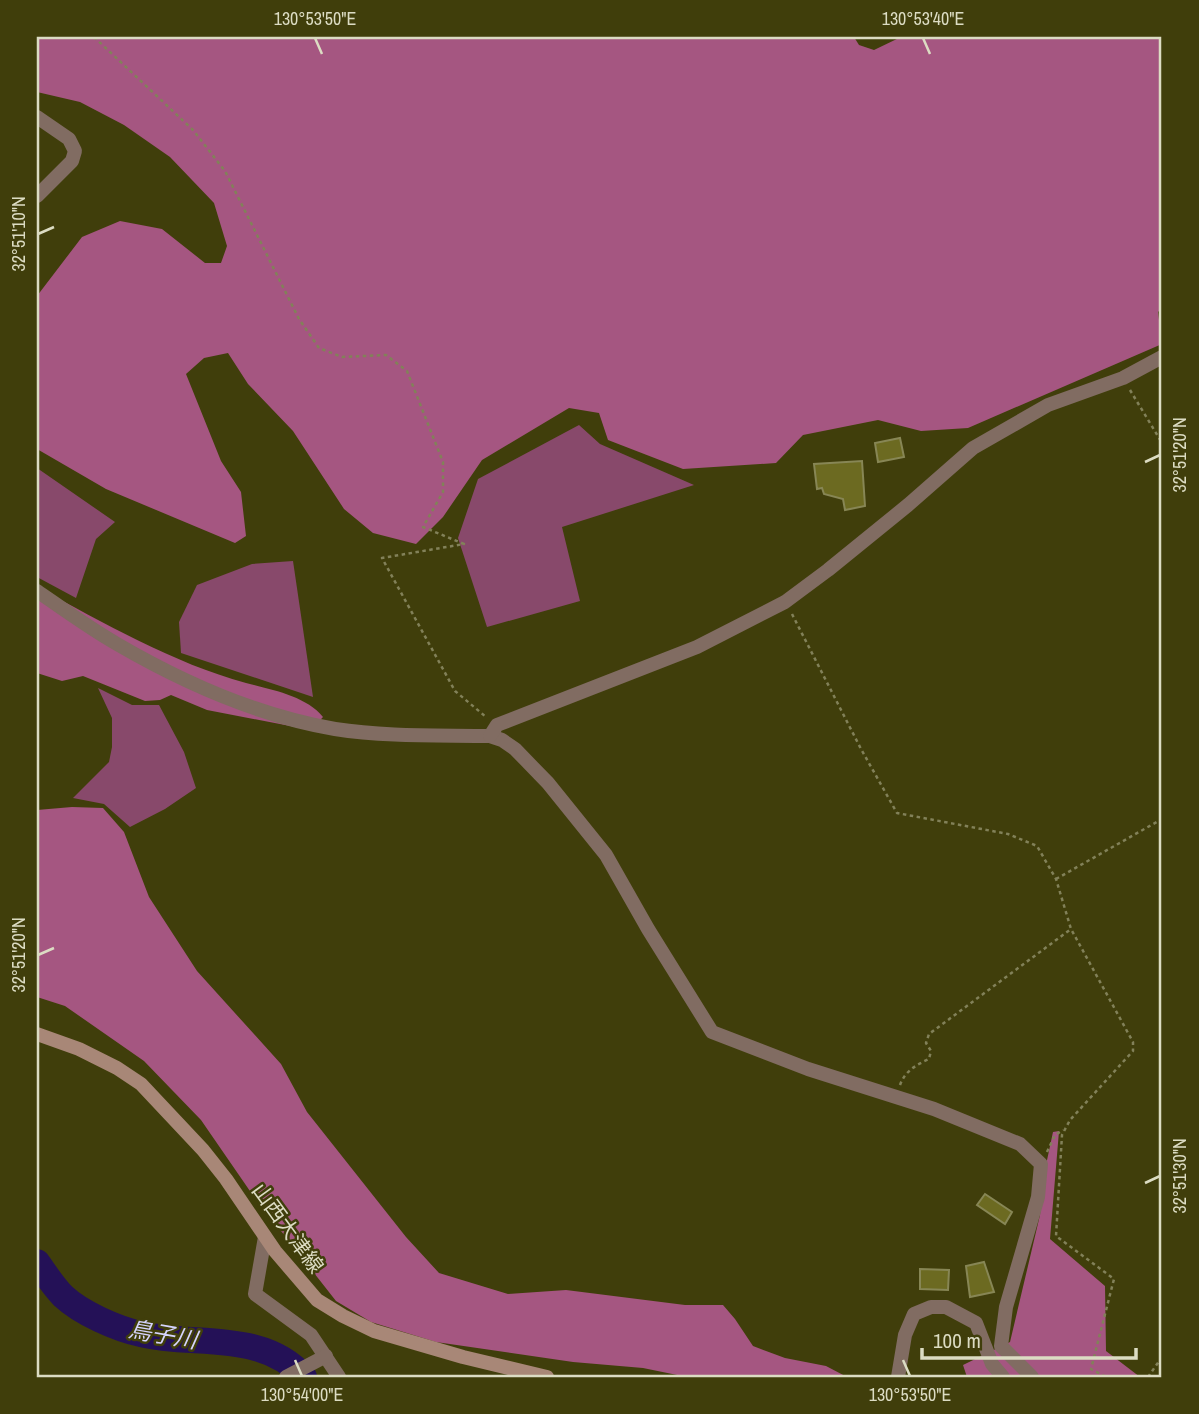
<svg xmlns="http://www.w3.org/2000/svg" width="1199" height="1414" font-family="'Archivo Narrow','Noto Sans JP',sans-serif">
<style>
.green{fill:#88496b}
.forest{fill:#a55681}
.lines{fill:none;stroke-linecap:round;stroke-linejoin:round}
.river{stroke:#241157;stroke-width:26}
.building{fill:#6c6a21;stroke:#878655;stroke-width:2}
.path{stroke:#828159;stroke-width:2.5;stroke-dasharray:3.5 3.5;stroke-linecap:butt}
.street{stroke:#816c62;stroke-width:14}
.secondary{stroke:#a88777;stroke-width:14}
.ticks{fill:none;stroke:#dcdcc3;stroke-width:2.5}
.labels{text-anchor:middle;dominant-baseline:central;stroke-width:5;stroke-linejoin:round;paint-order:stroke}
.street-label{font-size:21px;fill:#dcdcc3;stroke:#403e0b}
.water-label{font-size:23px;font-style:italic;fill:#d6d4fe;stroke:#403e0b}
.neatline{fill:none;stroke:#dcdcc3;stroke-width:2.5}
.ticks-label{font-size:18px;text-anchor:middle;fill:#dcdcc3}
</style>
<rect width="100%" height="100%" fill="#403e0b"/>
<!-- green -->
<g class="green">
<path d="M579,425L600,444L694,485L562,527L580,601L487,627L458,538L478,479Z"/>
<path d="M37,468L115,522L96,539L76,598L37,577Z"/>
<path d="M293,561L313,697L181,653L179,622L197,585L252,564Z"/>
<path d="M98,688L132,705H159L184,752L196,788L165,809L130,827L104,804L73,798L109,762L112,747V718Z"/>
</g>
<!-- forest -->
<g class="forest">
<path d="M37,37H854L859,45L874,50L901,37H1162V308L1158,312L1162,344L968,428L921,431L878,420L803,435L776,463L683,469L608,440L599,413L569,408L482,460L443,517L416,544L373,533L344,509L293,431L248,384L228,353L204,358L186,374L221,461L241,492L246,536L235,543L106,489L37,449V296L82,237L120,221L162,229L205,263H221L227,246L214,203L170,157L124,125L80,102L37,92Z"/>
<path d="M37,587C104,623 173,663 246,683C272,690 306,696 323,717L311,730L207,710L171,695L160,700L145,701L83,676L62,681L37,673Z"/>
<path d="M72,807L103,808L124,832L149,897L197,971L281,1064L307,1112L406,1237L439,1273L508,1294L566,1290L685,1305H723L735,1319L753,1346L785,1358L826,1366L847,1377H687L643,1368L573,1362L436,1342L371,1322L336,1301L252,1194L201,1120L144,1061L65,1006L37,997V810Z"/>
<path d="M1059,1131L1050,1239L1105,1286L1106,1351L1140,1377H967L963,1365L1010,1342L1040,1215L1043,1179L1053,1132Z"/>
</g>
<g class="lines">
<!-- river -->
<path class="river" d="M37,1262C45,1273 53,1286 63,1296C81,1313 117,1329 141,1334C195,1347 263,1330 304,1377"/>
</g>
<!-- building -->
<g class="building">
<path d="M900,438L904,457L878,462L875,443Z"/>
<path d="M862,461L865,506L845,510L843,499L824,494L822,488L817,489L814,464Z"/>
<path d="M985,1194L1012,1212L1005,1224L977,1205Z"/>
<path d="M984,1262L994,1292L970,1297L966,1266Z"/>
<path d="M920,1269L949,1270L948,1290L920,1289Z"/>
</g>
<g class="lines">
<!-- path -->
<g class="path">
<path d="M94,37L193,130L225,171L299,319L319,348L342,357L386,355L407,371L443,462V492L423,527L464,544L382,558L455,691L486,717"/>
<path d="M1130,390L1162,443"/>
<path d="M792,614L861,749L897,813L1008,834L1037,846L1056,879L1071,929L1133,1042V1051L1070,1120L1062,1135L1056,1236L1114,1279L1091,1369L1106,1377"/>
<path d="M1056,879L1162,819"/>
<path d="M900,1085C905,1071 916,1065 929,1059L931,1051L926,1043L929,1034L1071,929"/>
<path d="M1047,1152L1055,1135L1063,1130"/>
<path d="M1148,1377L1162,1357"/>
</g>
<!-- street -->
<g class="street">
<path d="M37,117L69,139L75,151L72,161L37,196"/>
<path d="M37,591C63,609 89,628 117,644C184,683 259,716 335,729C386,737 439,735 490,736L502,740L515,749L548,783L606,855L648,929L712,1032L808,1069L934,1109L1020,1144L1041,1164L1038,1197L1006,1307L1001,1346L1032,1377"/>
<path d="M490,736L497,725L697,647L785,602L828,570L908,505L973,448L1048,405L1123,378L1162,357"/>
<path d="M265,1237L255,1294L311,1335L339,1377"/>
<path d="M286,1377L326,1356"/>
<path d="M898,1377L905,1335L914,1314L931,1307H946L976,1323L992,1364L1003,1377"/>
</g>
<!-- secondary -->
<path class="secondary" d="M37,1034L79,1049L117,1068L141,1084L203,1150L226,1179L275,1251L317,1300L343,1316L374,1331L463,1357L547,1377"/>
</g>
<!-- ticks -->
<path class="ticks" d="M315,38L322,54M923,38L930,54M38,234L54,227M1145,462L1160,455M38,955L54,948M1145,1183L1160,1176M295,1360L302,1376M903,1360L910,1376"/>
<g class="labels">
<!-- street labels -->
<g class="street-label">
<text transform="translate(288 1228) rotate(54)">山西大津線</text>
</g>
<!-- water labels -->
<g class="water-label">
<text transform="translate(163 1334) rotate(10)">鳥子川</text>
</g>
</g>
<!-- border -->
<rect width="1199" height="1414" fill="none" stroke="#403e0b" stroke-width="77"/>
<!-- scale -->
<path d="M922 1348v10h214v-10" fill="none" stroke="#dcdcc3" stroke-width="3.5"/>
<text x="933" y="1348" font-size="21" fill="#dcdcc3" stroke="#403e0b" stroke-width="5" paint-order="stroke">100 m</text>
<rect x="38" y="38" width="1122" height="1338" class="neatline"/>
<g class="ticks-label">
<text x="315" y="25">130°53'50"E</text>
<text x="923" y="25">130°53'40"E</text>
<text transform="translate(19 234) rotate(-90)" y="6">32°51'10"N</text>
<text transform="translate(1180 455) rotate(-90)" y="6">32°51'20"N</text>
<text transform="translate(19 955) rotate(-90)" y="6">32°51'20"N</text>
<text transform="translate(1180 1176) rotate(-90)" y="6">32°51'30"N</text>
<text x="302" y="1401">130°54'00"E</text>
<text x="910" y="1401">130°53'50"E</text>
</g>
</svg>
